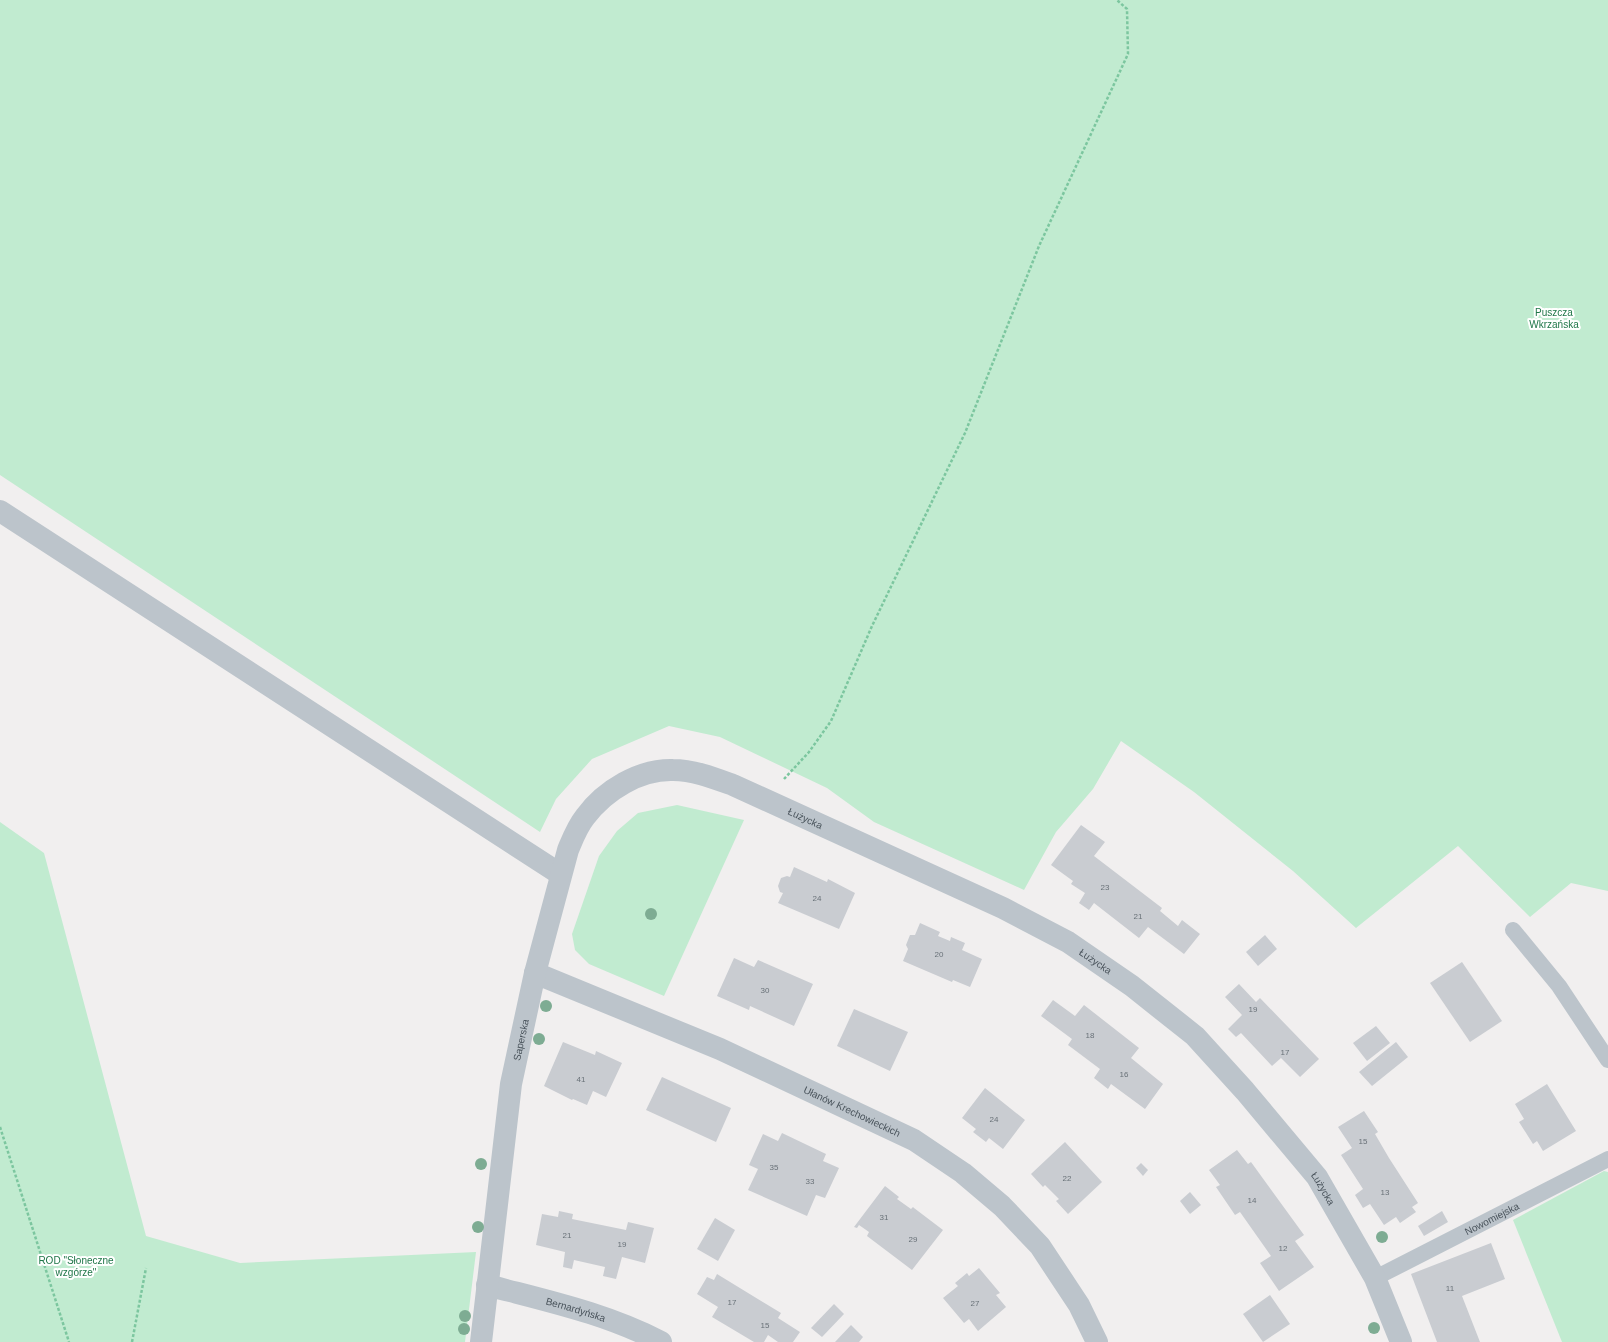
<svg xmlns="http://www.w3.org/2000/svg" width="1608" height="1342" font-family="Helvetica,sans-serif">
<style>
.green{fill:#c1ebd0}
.building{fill:#c9ccd1}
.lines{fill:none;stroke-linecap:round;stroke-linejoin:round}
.path{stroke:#7cc69f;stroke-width:2.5;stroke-dasharray:3 2;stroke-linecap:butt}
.lane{stroke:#bcc4cb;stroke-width:16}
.street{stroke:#bcc4cb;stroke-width:22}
.tree{fill:#7eac93}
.labels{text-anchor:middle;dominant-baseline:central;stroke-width:4;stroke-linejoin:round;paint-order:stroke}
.number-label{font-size:8px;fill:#697178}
.park-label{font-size:10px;fill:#1f7648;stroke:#fff}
.street-label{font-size:10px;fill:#49535b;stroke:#fff}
</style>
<rect width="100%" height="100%" fill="#f1efef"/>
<!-- green -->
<g class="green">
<path d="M0,0H1608V891L1571,883L1530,917L1458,846L1356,928L1293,871L1194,792L1121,741L1093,789L1056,832L1024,890L874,822L827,788L720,737L669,726L592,759L556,799L540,832L0,475Z"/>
<path d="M677,805L744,820L664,996L589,964L575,950L572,934L599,856L617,831L638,813Z"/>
<path d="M0,822L44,853L146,1236L240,1263L476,1252L465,1342H0Z"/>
<path d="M1604,1171L1608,1172V1342H1562L1513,1220Z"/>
</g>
<!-- building -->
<g class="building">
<path d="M1081,825L1105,842L1094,856L1162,908L1160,911L1178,926L1182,920L1200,934L1184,954L1148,927L1139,938L1094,903L1089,910L1079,903L1085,893L1071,884L1073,881L1051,865Z"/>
<path d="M794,867L827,882L828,879L855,893L839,929L778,903L783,893L780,892L778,886L781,878L787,876L790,877Z"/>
<path d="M920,923L940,932L938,936L950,941L951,937L965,943L962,950L982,959L970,987L953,980L952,982L903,961L908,949L906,945L910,935H915Z"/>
<path d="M1265,935L1277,949L1258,966L1246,952Z"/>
<path d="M734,958L754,967L758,960L813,984L794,1026L750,1006L749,1010L717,996Z"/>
<path d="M1462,962L1502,1021L1470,1042L1430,983Z"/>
<path d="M1239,984L1256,1002L1260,998L1319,1059L1300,1077L1281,1058L1272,1066L1241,1033L1236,1037L1228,1029L1242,1015L1225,997Z"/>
<path d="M1053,1000L1075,1016L1084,1005L1139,1048L1131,1058L1163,1084L1145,1109L1111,1084L1108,1089L1094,1078L1100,1069L1068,1045L1072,1039L1041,1016Z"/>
<path d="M854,1009L908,1032L890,1071L837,1046Z"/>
<path d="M1376,1026L1390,1043L1367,1061L1353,1043Z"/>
<path d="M563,1042L595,1055L596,1051L622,1063L606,1097L593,1091L587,1105L573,1099L572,1100L544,1086Z"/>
<path d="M1396,1042L1408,1057L1372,1086L1359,1072Z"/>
<path d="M662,1077L731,1108L716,1142L646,1110Z"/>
<path d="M1547,1084L1576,1131L1543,1151L1537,1141L1533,1144L1519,1122L1524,1119L1515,1104Z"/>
<path d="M985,1088L1025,1120L1003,1149L989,1138L986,1142L973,1132L976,1129L962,1118Z"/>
<path d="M1364,1111L1378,1132L1375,1134L1389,1158L1418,1203L1412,1207L1416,1212L1400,1223L1396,1217L1384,1225L1370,1204L1363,1208L1355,1195L1363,1189L1341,1155L1352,1148L1338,1127Z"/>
<path d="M782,1133L826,1154L823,1161L839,1168L825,1198L816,1195L807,1216L748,1190L758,1169L749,1165L763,1134L778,1141Z"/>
<path d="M1065,1142L1102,1182L1068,1214L1056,1201L1059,1199L1045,1185L1043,1187L1031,1174Z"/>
<path d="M1237,1150L1248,1164L1251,1162L1304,1235L1295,1241L1314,1267L1279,1291L1260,1263L1271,1256L1240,1212L1235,1215L1216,1187L1220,1185L1209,1170Z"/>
<path d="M1141,1163L1148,1170L1143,1176L1136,1168Z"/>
<path d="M885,1186L899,1197L897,1199L911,1209L913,1207L914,1208L943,1230L912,1270L867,1236L869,1232L859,1225L857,1228L854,1227Z"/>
<path d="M1190,1192L1201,1205L1190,1214L1180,1201Z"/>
<path d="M559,1211L573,1214L572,1219L626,1230L628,1222L654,1228L645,1263L622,1257L616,1279L603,1276L605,1267L574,1260L572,1269L563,1267L565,1252L536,1245L542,1214L558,1217Z"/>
<path d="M1442,1211L1448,1222L1424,1236L1418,1226Z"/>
<path d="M715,1218L735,1230L718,1261L697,1249Z"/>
<path d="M1491,1243L1505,1279L1462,1296L1480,1342H1437L1411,1274Z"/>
<path d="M979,1268L1000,1293L996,1295L1006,1307L978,1331L969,1319L964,1323L943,1298L958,1286L955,1283L967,1273L969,1276Z"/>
<path d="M717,1274L781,1313L778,1318L800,1332L793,1342H778L768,1335L764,1342H754L712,1317L718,1307L697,1294L707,1277L714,1280Z"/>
<path d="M1270,1295L1290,1324L1263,1342L1243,1314Z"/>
<path d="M834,1304L844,1314L822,1337L811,1328Z"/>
<path d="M851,1325L863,1337L859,1342H835Z"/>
</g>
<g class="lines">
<!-- path -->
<g class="path">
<path d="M784,779L809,752L831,721L872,626L965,433L1039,246L1128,54L1127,9L1117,0"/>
<path d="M0,1127L69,1342"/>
<path d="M132,1342L146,1268"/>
</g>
<!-- lane -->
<g class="lane">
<path d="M1513,930L1559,986L1608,1060"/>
<path id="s1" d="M1375,1278L1608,1159"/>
</g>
<!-- street -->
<g class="street">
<path d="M0,511L560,874"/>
<path id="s2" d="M535,973L720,1049L914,1140L963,1173L1002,1206L1040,1246L1079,1305L1097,1342"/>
<path id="s3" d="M487,1285C547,1301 605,1313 661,1342"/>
<path id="s4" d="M481,1342L511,1084L535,973L568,850C573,838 577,827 585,817C605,790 640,769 673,770C694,770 714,778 733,785L1003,908L1068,942L1132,986L1195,1036L1245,1091L1317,1177L1375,1278L1401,1342"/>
</g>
</g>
<!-- trees -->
<g class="tree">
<circle cx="651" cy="914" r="6"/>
<circle cx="546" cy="1006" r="6"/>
<circle cx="539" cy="1039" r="6"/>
<circle cx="481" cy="1164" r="6"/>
<circle cx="478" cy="1227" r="6"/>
<circle cx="1382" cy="1237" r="6"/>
<circle cx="465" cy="1316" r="6"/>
<circle cx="1374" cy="1328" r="6"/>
<circle cx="464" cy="1329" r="6"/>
</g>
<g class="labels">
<!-- number labels -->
<g class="number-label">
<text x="1105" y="887">23</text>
<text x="817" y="898">24</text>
<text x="1138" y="916">21</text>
<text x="939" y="954">20</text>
<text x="765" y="990">30</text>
<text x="1253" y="1009">19</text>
<text x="1090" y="1035">18</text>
<text x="1285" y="1052">17</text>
<text x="1124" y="1074">16</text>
<text x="581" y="1079">41</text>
<text x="994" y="1119">24</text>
<text x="1363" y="1141">15</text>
<text x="774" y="1167">35</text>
<text x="1067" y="1178">22</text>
<text x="810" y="1181">33</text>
<text x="1385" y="1192">13</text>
<text x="1252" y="1200">14</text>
<text x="884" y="1217">31</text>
<text x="567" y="1235">21</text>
<text x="913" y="1239">29</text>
<text x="622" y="1244">19</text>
<text x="1283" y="1248">12</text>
<text x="1450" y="1288">11</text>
<text x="732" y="1302">17</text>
<text x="975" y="1303">27</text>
<text x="765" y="1325">15</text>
</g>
<!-- park labels -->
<g class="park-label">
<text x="1554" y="312">Puszcza<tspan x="1554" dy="12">Wkrzańska</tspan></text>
<text x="76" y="1260">ROD "Słoneczne<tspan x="76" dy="12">wzgórze"</tspan></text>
</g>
<!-- street labels -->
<g class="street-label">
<text stroke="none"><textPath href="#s4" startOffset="783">Łużycka</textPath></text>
<text stroke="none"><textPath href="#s4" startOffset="1107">Łużycka</textPath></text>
<text stroke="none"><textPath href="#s4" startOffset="305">Saperska</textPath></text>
<text stroke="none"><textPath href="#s2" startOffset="346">Ułanów Krechowieckich</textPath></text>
<text stroke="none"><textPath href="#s4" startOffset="1431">Łużycka</textPath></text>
<text stroke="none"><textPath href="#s1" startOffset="131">Nowomiejska</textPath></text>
<text stroke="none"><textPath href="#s3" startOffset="92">Bernardyńska</textPath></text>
</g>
</g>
</svg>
